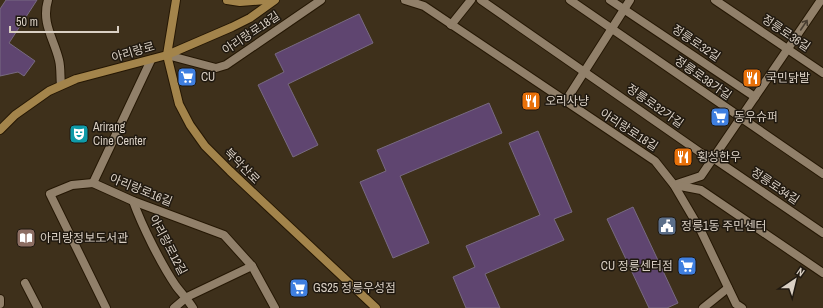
<svg xmlns="http://www.w3.org/2000/svg" width="823" height="308" font-family="'Archivo Narrow','Noto Sans KR',sans-serif">
<style>
.building{fill:#5f4570;stroke:#786a81}
.lines{fill:none;stroke-linecap:round;stroke-linejoin:round}
.lane-casing{stroke:#251704;stroke-width:10}
.street-casing{stroke:#251704;stroke-width:10}
.secondary-casing{stroke:#251704;stroke-width:10}
.lane{stroke:#91806a;stroke-width:8}
.street{stroke:#91806a;stroke-width:8}
.secondary{stroke:#a3844b;stroke-width:8}
.oneway{stroke:#483d30}
.labels{text-anchor:middle;dominant-baseline:central;stroke-width:3;stroke-linejoin:round;paint-order:stroke}
.street-label{font-size:12px;fill:#dad0c4;stroke:#201910}
.poi-label{font-size:12px;fill:#dad0c4;stroke:#201910;text-anchor:start}
</style>
<rect width="100%" height="100%" fill="#3e301b"/>
<!-- building -->
<g class="building">
<path d="M6,0H37L9,43L35,61L24,76L18,72L0,76V9Z"/>
<path d="M359,14L373,43L288,84L318,145L293,157L258,85L284,72L275,54Z"/>
<path d="M489,103L502,133L400,176L429,243L393,258L360,182L386,171L377,150Z"/>
<path d="M538,131L572,212L554,219L564,240L485,274L500,308H466L453,277L475,267L466,246L540,215L509,143Z"/>
<path d="M633,207L678,303L667,308H649L607,219Z"/>
</g>
<g class="lines">
<defs>
<path id="lane" d="M48,0C41,23 54,39 59,60C61,68 60,77 61,85"/>
<g id="street">
<path d="M405,0L424,6L655,161L674,185L701,231L736,304L742,308"/>
<path d="M481,0L701,153L713,158L823,233"/>
<path d="M570,0L823,174"/>
<path d="M610,0L755,97"/>
<path d="M715,0L823,73"/>
<path d="M451,25L471,0"/>
<path d="M167,55L216,68L226,65L321,0"/>
<path d="M151,60L93,183L133,201L224,235L252,266L275,308"/>
<path d="M565,102L630,0"/>
<path d="M93,183L72,185L50,194L106,308"/>
<path d="M674,185L701,176L821,0"/>
<path d="M675,185L701,190L823,273"/>
<path d="M133,201C142,226 161,264 176,286C182,294 188,300 193,308"/>
<path d="M25,283L38,308"/>
<path d="M0,304V299"/>
<path d="M174,308L187,297L252,266"/>
<path d="M703,308L728,288"/>
</g>
<g id="secondary">
<path d="M176,0L167,55L179,104L190,125L205,146L230,171L376,308"/>
<path d="M227,0L240,2L266,0"/>
<path d="M0,130L15,115L49,91L76,79L167,55L232,27L250,18L275,0"/>
</g>
</defs>
<!-- lane casing -->
<use href="#lane" class="lane-casing"/>
<!-- street casing -->
<use href="#street" class="street-casing"/>
<!-- secondary casing -->
<use href="#secondary" class="secondary-casing"/>
<!-- lane -->
<use href="#lane" class="lane"/>
<!-- street -->
<use href="#street" class="street"/>
<!-- secondary -->
<use href="#secondary" class="secondary"/>
</g>
<!-- one-way arrows -->
<defs><path id="oneway-shaft" d="M-6 0H5M1.5-3L5.5 0L1.5 3" fill="none" stroke-width="1.6" stroke-linecap="round" stroke-linejoin="round"/></defs>
<use class="oneway" href="#oneway-shaft" transform="translate(804 25) rotate(-56)"/>
<!-- icons -->
<defs>
<symbol id="supermarket-square" viewBox="-11 -11 22 22"><rect x="-9" y="-9" width="18" height="18" rx="4" fill="#3f7fe0" stroke="#201910"/><path d="M-6-5.5h2.5l.6 2H6L4.5 2H-2.5L-4.4-4H-6ZM-1.5 3.2a1.3 1.3 0 1 0 .1 0ZM3 3.2a1.3 1.3 0 1 0 .1 0Z" fill="#fff"/></symbol>
<symbol id="restaurant-square" viewBox="-11 -11 22 22"><rect x="-9" y="-9" width="18" height="18" rx="4" fill="#e8710a" stroke="#201910"/><path d="M-5-6h1v4h1v-4h1v4h1v-4h1v5L-1.5 .5V6h-2V.5L-5-1ZM5-6V6H3V1.5H1.5Q1.5-4 5-6Z" fill="#fff"/></symbol>
<symbol id="theatre-square" viewBox="-11 -11 22 22"><rect x="-9" y="-9" width="18" height="18" rx="4" fill="#0f9aa8" stroke="#201910"/><path d="M-5-5.5Q0-4 5-5.5V0Q5 5 0 6Q-5 5-5 0ZM-3.3-2.5H-1v1.5H-3.3ZM1-2.5H3.3v1.5H1ZM-2.8 1Q0 5.5 2.8 1Z" fill="#fff"/></symbol>
<symbol id="civic-square" viewBox="-11 -11 22 22"><rect x="-9" y="-9" width="18" height="18" rx="4" fill="#5c6f8a" stroke="#201910"/><path d="M-.6-6.5H3V-4.5H.6V-3L4-1V1h2V6H-6V1h2V-1L-.6-3ZM-1.2 2.5V6h2.4V2.5Z" fill="#fff"/></symbol>
<symbol id="library-square" viewBox="-11 -11 22 22"><rect x="-9" y="-9" width="18" height="18" rx="4" fill="#8d6e63" stroke="#201910"/><path d="M-6-4Q-3-5.5-.7-3.5V5Q-3 3-6 4ZM6-4Q3-5.5 .7-3.5V5Q3 3 6 4Z" fill="#fff"/></symbol>
</defs>
<g fill-rule="evenodd">
<use href="#supermarket-square" x="176" y="66" width="22" height="22"/>
<use href="#restaurant-square" x="741" y="67" width="22" height="22"/>
<use href="#restaurant-square" x="520" y="90" width="22" height="22"/>
<use href="#supermarket-square" x="709" y="106" width="22" height="22"/>
<use href="#theatre-square" x="68" y="123" width="22" height="22"/>
<use href="#restaurant-square" x="672" y="146" width="22" height="22"/>
<use href="#civic-square" x="656" y="215" width="22" height="22"/>
<use href="#library-square" x="15" y="227" width="22" height="22"/>
<use href="#supermarket-square" x="676" y="255" width="22" height="22"/>
<use href="#supermarket-square" x="288" y="277" width="22" height="22"/>
</g>
<g class="labels">
<!-- street labels -->
<g class="street-label">
<text transform="translate(251 33) rotate(-34)">아리랑로18길</text>
<text transform="translate(786 33) rotate(34)">정릉로36길</text>
<text transform="translate(696 43) rotate(34)">정릉로32길</text>
<text transform="translate(133 52) rotate(-16)">아리랑로</text>
<text transform="translate(703 78) rotate(35)">정릉로38가길</text>
<text transform="translate(655 106) rotate(35)">정릉로32가길</text>
<text transform="translate(629 130) rotate(33)">아리랑로18길</text>
<text transform="translate(242 166) rotate(45)">북악산로</text>
<text transform="translate(775 186) rotate(34)">정릉로34길</text>
<text transform="translate(141 190) rotate(22)">아리랑로16길</text>
<text transform="translate(168 245) rotate(62)">아리랑로12길</text>
</g>
<!-- poi labels -->
<g class="poi-label">
<text x="201" y="77">CU</text>
<text x="766" y="78">국민닭발</text>
<text x="545" y="101">오리사냥</text>
<text x="734" y="117">동우슈퍼</text>
<text x="93" y="127">Arirang<tspan x="93" dy="14">Cine Center</tspan></text>
<text x="697" y="157">횡성한우</text>
<text x="681" y="226">정릉1동 주민센터</text>
<text x="40" y="238">아리랑정보도서관</text>
<text x="673" y="266" text-anchor="end">CU 정릉센터점</text>
<text x="313" y="288">GS25 정릉우성점</text>
</g>
</g>
<!-- north arrow -->
<g transform="translate(795 280) rotate(35)" stroke="#201910" stroke-width="3" paint-order="stroke">
<path d="M0-3L7 15L0 10L-7 15Z" fill="#dad0c4"/>
<text y="-6" font-size="11" font-weight="bold" text-anchor="middle" fill="#dad0c4">N</text>
</g>
<!-- scale -->
<path d="M10 26v6h108v-6" fill="none" stroke="#dad0c4" stroke-width="2"/>
<text x="16" y="26" font-size="12" fill="#dad0c4" stroke="#201910" stroke-width="3" paint-order="stroke">50 m</text>
</svg>
